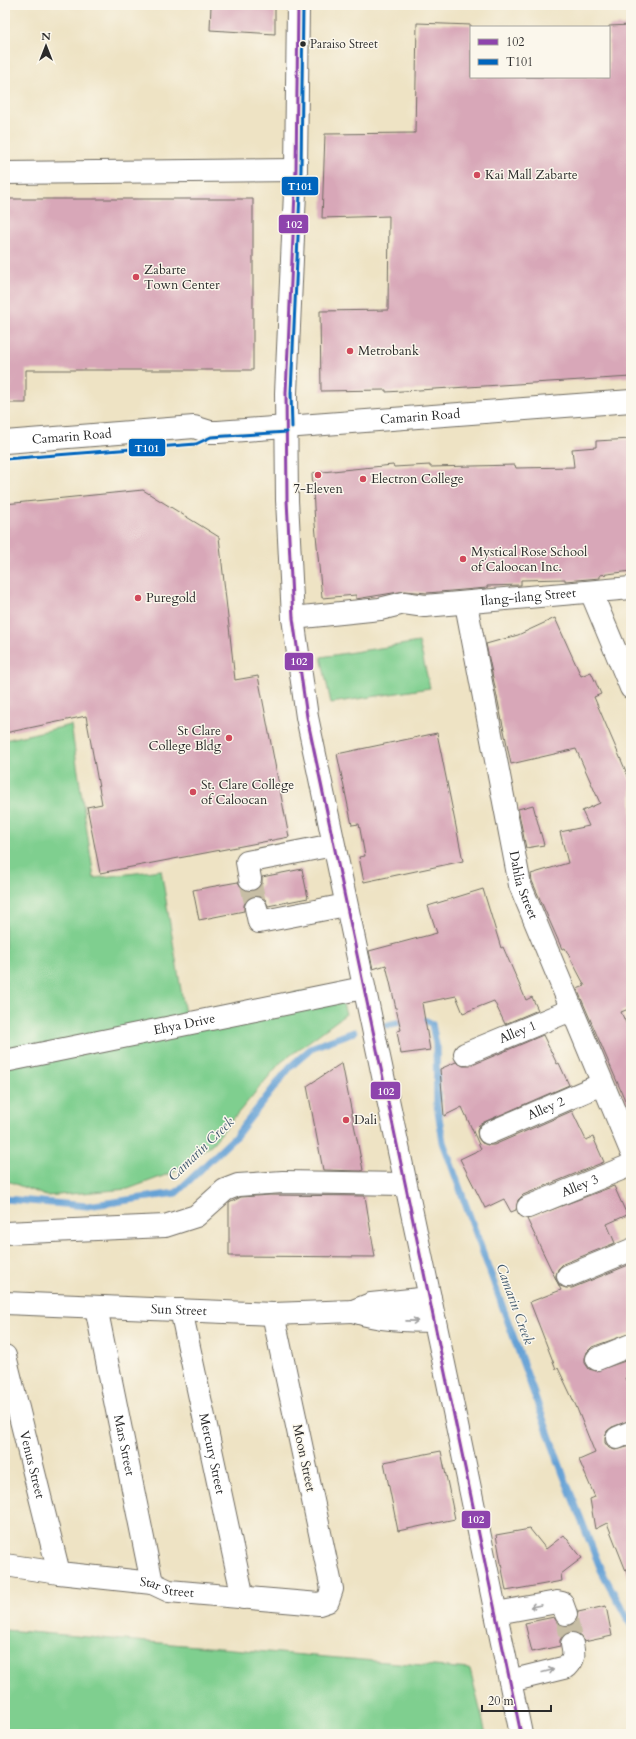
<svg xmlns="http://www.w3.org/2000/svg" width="636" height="1739" font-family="Cardo,serif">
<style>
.green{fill:#7fcf8f;stroke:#557d5d}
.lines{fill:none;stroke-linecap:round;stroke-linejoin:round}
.stream{stroke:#65a1d5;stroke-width:7}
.building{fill:#d8a7b8}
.minor-tunnel{stroke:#c7bea5;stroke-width:22;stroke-dasharray:22 11;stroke-linecap:butt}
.minor-casing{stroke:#6f6b61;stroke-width:24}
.major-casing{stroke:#6f6b61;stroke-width:24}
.minor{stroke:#fff;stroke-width:22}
.major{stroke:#fff;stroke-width:22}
.bus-1-casing{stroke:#fbf7ec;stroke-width:6}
.bus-2-casing{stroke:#fbf7ec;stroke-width:6}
.bus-1{stroke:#8e44ad;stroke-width:3}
.bus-2{stroke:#0065bd;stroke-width:3}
.oneway{stroke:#a0a0a0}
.bus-dot{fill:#2b2b2b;stroke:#fbf7ec;stroke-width:1.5}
.poi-dot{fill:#d1495b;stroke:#fbf7ec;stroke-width:1.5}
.labels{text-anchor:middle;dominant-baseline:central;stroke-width:3;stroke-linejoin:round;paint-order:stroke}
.bus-label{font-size:12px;fill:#2b2b2b;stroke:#fbf7ec;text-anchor:start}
.poi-label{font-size:13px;fill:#2b2b2b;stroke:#fbf7ec;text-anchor:start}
.street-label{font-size:13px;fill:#2b2b2b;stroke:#fbf7ec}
.water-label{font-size:14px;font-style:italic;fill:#425a6f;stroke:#fbf7ec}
.line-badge{stroke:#fbf7ec;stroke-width:1.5}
.badge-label{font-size:11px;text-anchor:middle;font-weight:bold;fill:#fff}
</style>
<rect width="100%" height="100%" fill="#fbf7ec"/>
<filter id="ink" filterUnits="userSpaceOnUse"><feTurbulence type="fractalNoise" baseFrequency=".025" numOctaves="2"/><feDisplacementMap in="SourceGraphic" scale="8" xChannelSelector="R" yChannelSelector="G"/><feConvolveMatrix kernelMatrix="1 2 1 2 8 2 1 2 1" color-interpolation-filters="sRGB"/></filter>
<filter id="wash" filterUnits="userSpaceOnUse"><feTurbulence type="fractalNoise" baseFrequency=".012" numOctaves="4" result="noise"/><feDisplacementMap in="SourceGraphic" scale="16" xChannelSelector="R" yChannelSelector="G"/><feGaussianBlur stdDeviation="0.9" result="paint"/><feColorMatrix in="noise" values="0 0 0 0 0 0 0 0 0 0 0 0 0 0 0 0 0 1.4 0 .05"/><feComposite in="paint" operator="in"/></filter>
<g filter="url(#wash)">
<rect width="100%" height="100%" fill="#eee3c4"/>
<!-- green -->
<g class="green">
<path d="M419,642L430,688L331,703L321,657Z"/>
<path d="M71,725L94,878L161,870L185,1014L338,985L346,1014L280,1063L212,1144L174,1172L128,1189L46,1196L5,1180V740Z"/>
<path d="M5,1630L470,1669L486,1734H5Z"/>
</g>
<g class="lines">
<!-- stream -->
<g class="stream">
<path d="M388,1025C402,1022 420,1015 432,1024L436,1044L437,1105L443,1142L563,1474L601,1570L631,1625"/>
<path d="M5,1199L87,1206L176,1193L236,1136L290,1067L313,1047L354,1032"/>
</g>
</g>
<g id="blocks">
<!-- building -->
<g class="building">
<path d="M211,5H275V34L210,30Z"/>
<path d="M417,23L471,25V77H609V26L631,25V377L386,392V390L321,391L320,311L388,310L389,216L322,218L325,134L415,133Z"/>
<path d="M5,199H253V370H26V403H5Z"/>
<path d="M631,439V571L600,575V578L565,581V579L521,580V585L487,586V588L427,593L405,591L356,599V595L322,598L315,524L312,473L393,465L394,467L430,465V467L515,465L516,468L574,467L572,449L596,447V441Z"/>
<path d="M143,490L219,537L235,680L258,676L289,837L100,873L87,807L102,804L86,716L5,733V504Z"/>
<path d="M555,618L581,676L591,672L601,694L594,697L631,783V1008L621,1012L631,1034V1114L577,989L585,986L565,948L562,949L532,881L531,874L568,863L560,832L589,826L582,811L600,803L576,749L511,764L486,644L518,635Z"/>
<path d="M437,733L463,861L364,882L359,857L365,856L359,824L352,825L337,754Z"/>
<path d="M533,805L544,845L526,848L518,809Z"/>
<path d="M302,869L308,898L268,906L265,899L259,896H254L247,899L244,905V911L199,920L193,890L238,882L241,887L245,891H253L258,888L262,884V877Z"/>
<path d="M483,889L501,948L503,947L526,1000L532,997L538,1010L505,1024L494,1001L463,1013L456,996L422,1003L430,1050L401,1054L397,1031L401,1030L386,965L373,969L369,951L437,933L428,906Z"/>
<path d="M543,1035L557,1064L559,1063L569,1085L484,1122L479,1125L477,1131L478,1138L482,1143L488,1145H494L572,1111L586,1140L593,1137L604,1162L523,1195L518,1200L516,1210L511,1212L504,1199L485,1208L460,1159L481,1149L462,1107L444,1116L440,1069L456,1062L463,1066H470Z"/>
<path d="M342,1063L363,1170L361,1171L323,1170L307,1086Z"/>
<path d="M614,1186L627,1215L607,1224L615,1243L563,1264L558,1269L556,1275V1280L560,1286L566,1288H572L631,1264V1333L592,1347L587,1352L585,1358V1363L589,1369L596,1371L631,1359V1376L625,1378L631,1391V1420L612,1427L607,1431L605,1437V1443L609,1448L615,1450L631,1446L630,1581L607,1523L595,1529L590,1499L595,1497L579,1460L595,1453L576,1406L558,1368L556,1369L530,1302L561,1290L527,1219Z"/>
<path d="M270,1195L365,1196L375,1257L229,1256V1203L241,1197Z"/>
<path d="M441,1451L455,1519L398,1531L384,1462Z"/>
<path d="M530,1529L546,1549L564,1535L582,1558L561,1574L562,1581L506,1591L496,1535Z"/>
<path d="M606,1606L612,1636L584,1642L582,1636L576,1632H569L564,1634L560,1640V1646L532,1652L525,1623L554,1617L558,1624L564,1626H570L576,1622L578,1612Z"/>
</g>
</g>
</g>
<g filter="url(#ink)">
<use href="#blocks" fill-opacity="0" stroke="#6f6b61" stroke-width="1"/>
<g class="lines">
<!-- minor-tunnel -->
<g class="minor-tunnel">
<path d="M250,879L256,908"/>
<path d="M566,1614L572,1644"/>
</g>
<defs>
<g id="minor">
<path d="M5,173L296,170"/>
<path d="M591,592L631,688"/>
<path id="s1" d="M466,604L520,885L631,1151"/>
<path id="s2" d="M293,618L380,609L404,603L425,606L631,588"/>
<path d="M250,879L247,862L333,845"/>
<path d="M256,908L259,922L346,905"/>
<path id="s3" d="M465,1054L571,1010"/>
<path id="s4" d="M5,1061L363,988"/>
<path id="s5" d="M489,1133L602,1084"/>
<path id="s6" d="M528,1207L631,1165"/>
<path d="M5,1233L165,1226L196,1216L225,1190L238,1185L283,1182L405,1184"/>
<path d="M568,1276L631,1250"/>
<path id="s7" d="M5,1303L273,1314L353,1311L371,1304L430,1298"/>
<path id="s8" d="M96,1307L152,1583"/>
<path id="s9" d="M181,1310L243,1598"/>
<path d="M353,1311C380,1320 406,1321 435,1321"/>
<path id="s10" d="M5,1356L59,1573"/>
<path d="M597,1359L631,1345"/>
<path d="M617,1438L631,1432"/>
<path id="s11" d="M5,1565L59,1573L152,1583L169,1591L319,1604L328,1601L332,1589L273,1314"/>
<path d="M496,1613L557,1602L562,1603L566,1614"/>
<path d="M510,1681L567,1667C575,1659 574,1654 572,1644"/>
</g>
<g id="major">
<path d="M298,5L296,170L286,393L287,500L293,618L307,717L451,1397L521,1734"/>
<path id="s12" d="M5,442L194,427L210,432H218L631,401"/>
</g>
</defs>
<!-- minor casing -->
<use href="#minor" class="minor-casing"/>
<!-- major casing -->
<use href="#major" class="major-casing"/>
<!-- minor -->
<use href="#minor" class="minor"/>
<!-- major -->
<use href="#major" class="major"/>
<defs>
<path id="bus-1" d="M298,5L296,170L286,393L287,500L293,618L307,717L521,1734"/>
<g id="bus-2">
<path d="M292,427L291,393L301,170L303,5"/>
<path d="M5,459L196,444L211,437L287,432"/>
</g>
</defs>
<!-- bus-1 casing -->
<use href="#bus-1" class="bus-1-casing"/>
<!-- bus-2 casing -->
<use href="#bus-2" class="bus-2-casing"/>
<!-- bus-1 -->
<use href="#bus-1" class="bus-1"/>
<!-- bus-2 -->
<use href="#bus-2" class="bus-2"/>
</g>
<!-- one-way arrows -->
<defs><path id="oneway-shaft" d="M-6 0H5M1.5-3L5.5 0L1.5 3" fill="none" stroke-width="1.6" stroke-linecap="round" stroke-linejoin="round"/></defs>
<g class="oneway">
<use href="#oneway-shaft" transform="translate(412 1321) rotate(1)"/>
<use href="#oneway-shaft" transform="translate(536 1606) rotate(169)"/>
<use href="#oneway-shaft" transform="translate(548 1671) rotate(-14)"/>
</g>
</g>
<!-- markers -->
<circle class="bus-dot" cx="303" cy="44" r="3.5"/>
<g class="poi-dot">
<circle cx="477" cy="175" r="4"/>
<circle cx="136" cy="277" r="4"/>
<circle cx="350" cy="351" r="4"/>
<circle cx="318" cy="475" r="4"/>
<circle cx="363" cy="479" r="4"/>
<circle cx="463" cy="559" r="4"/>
<circle cx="138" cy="598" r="4"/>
<circle cx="229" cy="738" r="4"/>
<circle cx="193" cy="792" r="4"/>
<circle cx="346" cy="1120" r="4"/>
</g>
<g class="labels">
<!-- bus labels -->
<g class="bus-label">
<text x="310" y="44">Paraiso Street</text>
</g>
<!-- poi labels -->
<g class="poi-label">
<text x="485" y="175">Kai Mall Zabarte</text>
<text x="144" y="270">Zabarte<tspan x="144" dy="15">Town Center</tspan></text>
<text x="358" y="351">Metrobank</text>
<text x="371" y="479">Electron College</text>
<text x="318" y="489" text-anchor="middle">7-Eleven</text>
<text x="471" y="552">Mystical Rose School<tspan x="471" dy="15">of Caloocan Inc.</tspan></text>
<text x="146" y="598">Puregold</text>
<text x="221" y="731" text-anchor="end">St Clare<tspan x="221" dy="15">College Bldg</tspan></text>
<text x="201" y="785">St. Clare College<tspan x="201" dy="15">of Caloocan</tspan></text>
<text x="354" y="1120">Dali</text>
</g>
<!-- street labels -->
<g class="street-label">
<text stroke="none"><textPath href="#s12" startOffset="417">Camarin Road</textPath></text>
<text stroke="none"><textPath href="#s12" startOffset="67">Camarin Road</textPath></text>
<text stroke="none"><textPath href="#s2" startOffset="237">Ilang-ilang Street</textPath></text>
<text stroke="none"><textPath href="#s1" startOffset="287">Dahlia Street</textPath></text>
<text stroke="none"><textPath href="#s4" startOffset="183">Ehya Drive</textPath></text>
<text stroke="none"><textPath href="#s3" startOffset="57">Alley 1</textPath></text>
<text stroke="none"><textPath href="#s5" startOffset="62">Alley 2</textPath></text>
<text stroke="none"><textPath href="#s6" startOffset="56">Alley 3</textPath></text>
<text stroke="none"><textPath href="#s7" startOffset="174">Sun Street</textPath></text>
<text stroke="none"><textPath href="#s8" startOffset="141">Mars Street</textPath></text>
<text stroke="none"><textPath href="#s9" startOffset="147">Mercury Street</textPath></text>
<text transform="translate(304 1458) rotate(78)">Moon Street</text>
<text stroke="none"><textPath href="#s10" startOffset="112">Venus Street</textPath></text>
<text stroke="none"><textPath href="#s11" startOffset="164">Star Street</textPath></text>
</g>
<!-- water labels -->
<g class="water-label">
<text transform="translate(201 1149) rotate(-44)">Camarin Creek</text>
<text transform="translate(515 1304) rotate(70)">Camarin Creek</text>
</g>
</g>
<g class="line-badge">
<rect x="281" y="176" width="38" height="20" rx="4" fill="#0065bd"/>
<rect x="278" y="214" width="31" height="20" rx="4" fill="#8e44ad"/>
<rect x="128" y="438" width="38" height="19" rx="4" fill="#0065bd"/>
<rect x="284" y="652" width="30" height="19" rx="4" fill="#8e44ad"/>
<rect x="370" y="1081" width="31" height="19" rx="4" fill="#8e44ad"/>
<rect x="461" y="1510" width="30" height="19" rx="4" fill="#8e44ad"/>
</g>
<g class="badge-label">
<text x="300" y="190">T101</text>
<text x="294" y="228">102</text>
<text x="147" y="452">T101</text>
<text x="299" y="665">102</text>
<text x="386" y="1095">102</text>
<text x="476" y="1523">102</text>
</g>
<!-- margin -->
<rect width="636" height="1739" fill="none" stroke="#fbf7ec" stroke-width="20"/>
<!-- legend -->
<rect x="470" y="26" width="140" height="52" fill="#fbf7ec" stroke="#a8a59f"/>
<rect x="478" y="39" width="20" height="6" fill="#8e44ad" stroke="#a8a59f"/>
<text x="506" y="46" font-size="12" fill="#2b2b2b">102</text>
<rect x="478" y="59" width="20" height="6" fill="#0065bd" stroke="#a8a59f"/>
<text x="506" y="66" font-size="12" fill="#2b2b2b">T101</text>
<!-- north arrow -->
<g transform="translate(46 46)" stroke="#fbf7ec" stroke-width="3" paint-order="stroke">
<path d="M0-3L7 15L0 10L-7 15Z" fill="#2b2b2b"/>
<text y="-6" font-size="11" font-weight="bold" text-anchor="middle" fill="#2b2b2b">N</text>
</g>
<!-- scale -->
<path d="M482 1705v6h69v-6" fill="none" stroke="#2b2b2b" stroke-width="2"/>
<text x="488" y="1705" font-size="12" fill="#2b2b2b" stroke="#fbf7ec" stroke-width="3" paint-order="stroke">20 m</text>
</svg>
